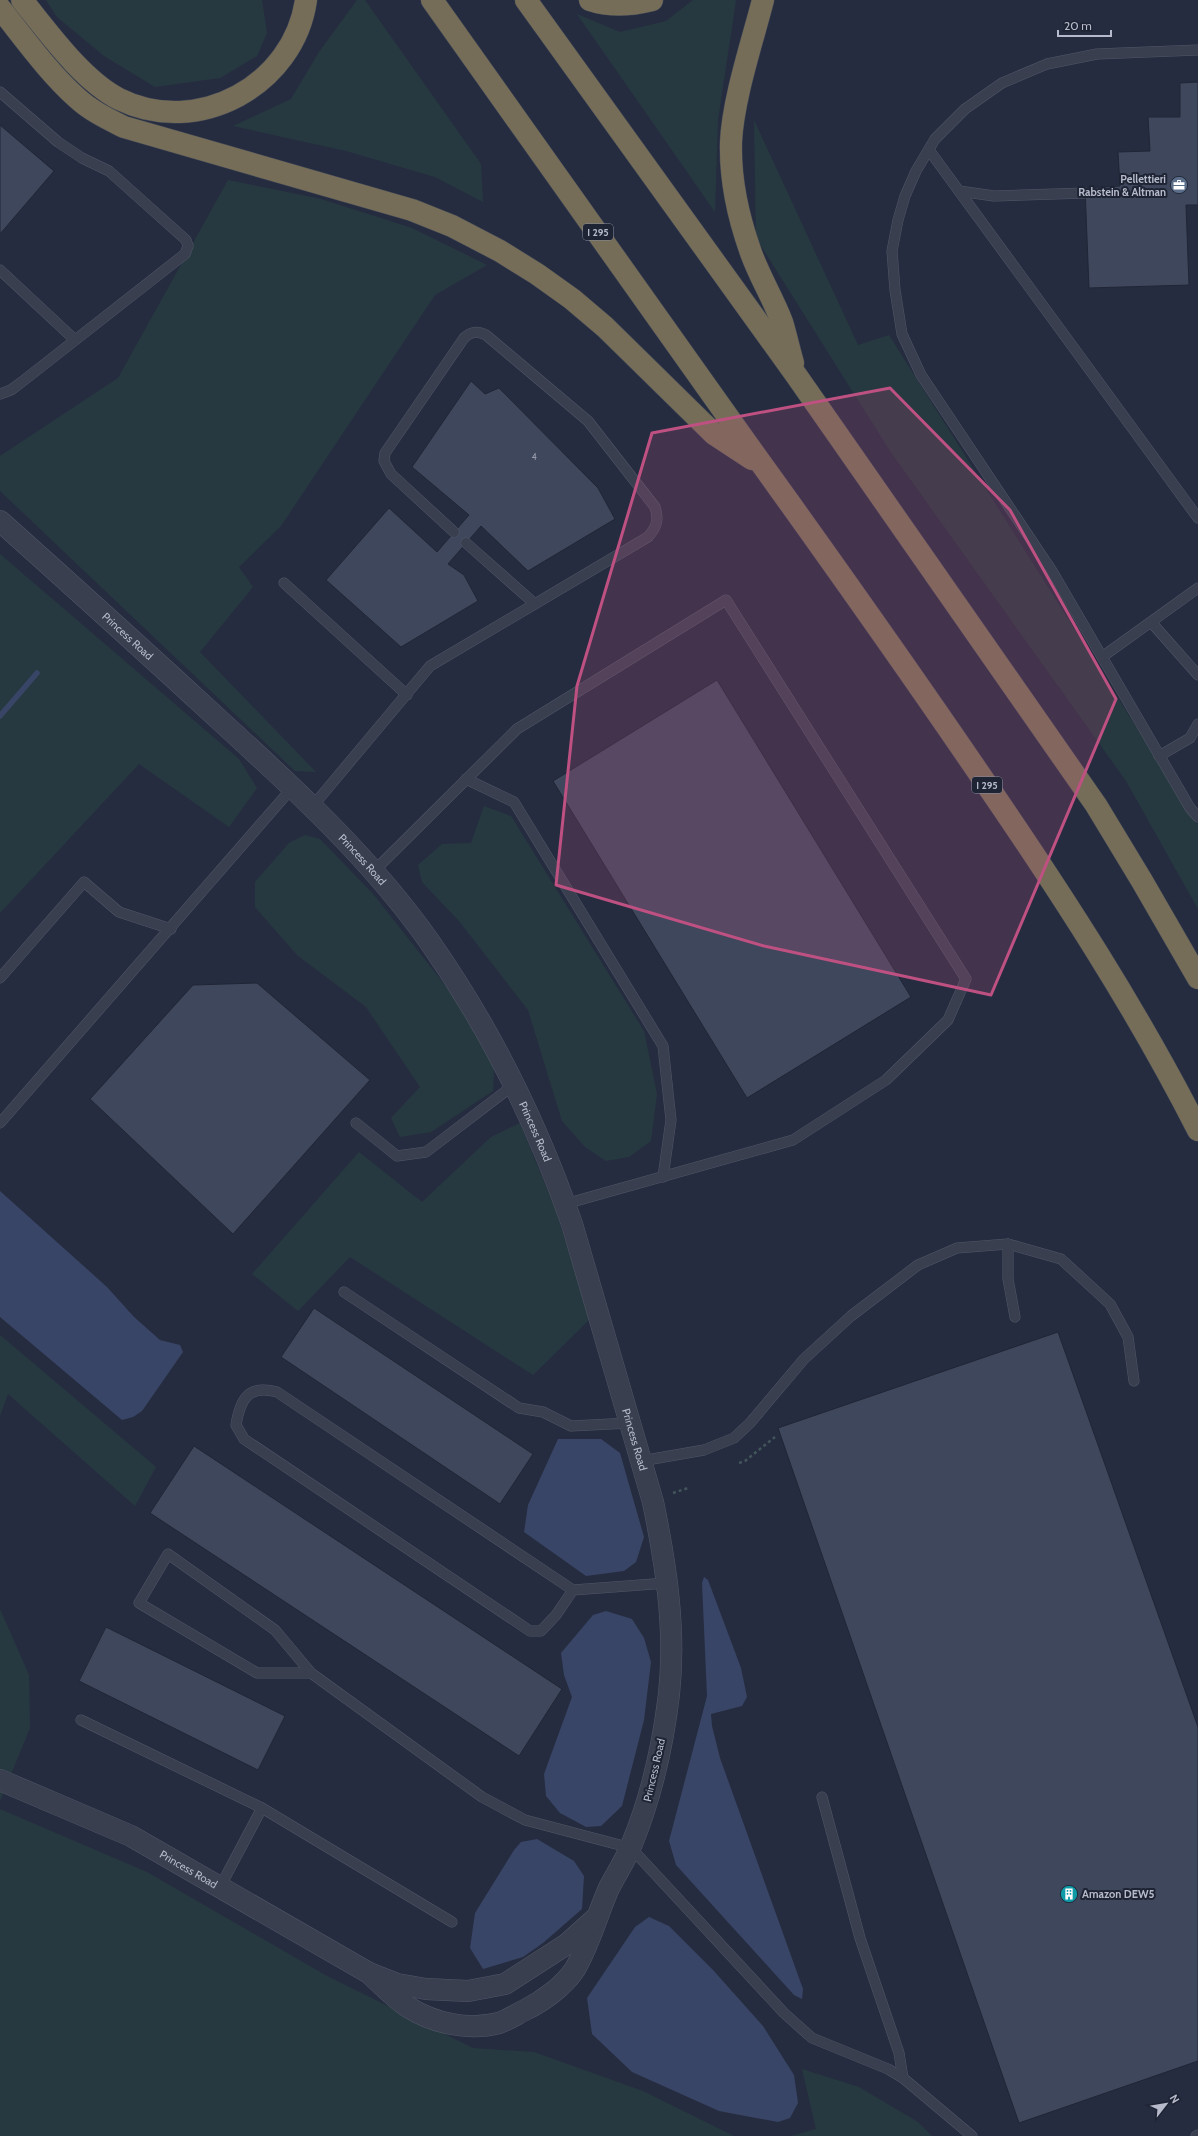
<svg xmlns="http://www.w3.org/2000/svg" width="1198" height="2136" font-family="Cabin,sans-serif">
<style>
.green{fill:#273940}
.water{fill:#394566}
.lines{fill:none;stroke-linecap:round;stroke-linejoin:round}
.stream{stroke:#394566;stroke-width:5.5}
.building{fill:#3f475c;stroke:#202636}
.lane-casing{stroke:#515767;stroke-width:11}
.street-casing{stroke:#515767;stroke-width:22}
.highway-casing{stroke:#414757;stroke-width:23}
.path{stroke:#42555a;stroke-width:2.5;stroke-dasharray:3 3;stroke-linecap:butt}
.lane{stroke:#393f4f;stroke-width:10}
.street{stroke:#393f4f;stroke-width:21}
.highway{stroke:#756d57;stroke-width:22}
.marked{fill:#be5182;fill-opacity:0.2;stroke:#be5182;stroke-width:3;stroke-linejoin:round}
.labels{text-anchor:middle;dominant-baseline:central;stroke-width:4;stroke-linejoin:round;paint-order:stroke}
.number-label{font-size:9px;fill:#989dae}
.shield{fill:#1e2434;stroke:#888d9d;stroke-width:1}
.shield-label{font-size:10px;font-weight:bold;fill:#b6baca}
.poi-label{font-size:11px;font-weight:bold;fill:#b6baca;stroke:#1e2434;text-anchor:end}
.street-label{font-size:11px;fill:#b6baca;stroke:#1e2434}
</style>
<rect width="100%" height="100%" fill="#252c3f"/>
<!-- green -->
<g class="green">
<path d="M46,0H262L267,33L257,56L220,78L155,87L104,56L57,17Z"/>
<path d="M357,0H365L481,164L483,202L435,177L346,151L233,126L291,99L319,52Z"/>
<path d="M693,0H736L718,120L715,212L577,14L620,32L666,21Z"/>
<path d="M754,120L858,345L889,335L1198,825V909L1126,781L890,451L756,238Z"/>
<path d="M228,180L321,199L412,228L487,265L435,295L281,526L239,567L253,587L200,652L316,772L295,771L0,491V456L118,378Z"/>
<path d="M0,554L239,759L257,788L229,827L139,764L0,913Z"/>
<path d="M484,806L511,816L644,1031L657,1094L651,1141L629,1157L606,1161L585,1147L562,1121L528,1010L459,921L422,882L418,865L442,844L471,843Z"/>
<path d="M305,835L320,839L373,894L456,999L494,1068L493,1091L431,1132L400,1137L391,1118L420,1087L366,1007L297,955L255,907V882L289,843Z"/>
<path d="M520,1123L555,1208L590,1319L533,1375L350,1257L298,1311L252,1274L359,1152L422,1202L491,1137Z"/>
<path d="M0,1335L156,1467L135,1506L8,1394L0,1416Z"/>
<path d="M0,1609L29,1675L30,1728L0,1801Z"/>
<path d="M0,1809L147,1872L327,1976L473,2048L534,2052L643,2091L734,2136H0Z"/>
<path d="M802,2069L859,2087L918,2122L932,2136H791L816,2129Z"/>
</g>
<!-- water -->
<g class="water">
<path d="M0,1191L107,1287L134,1317L160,1340L180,1345L183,1352L142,1411L133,1417L122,1420L0,1317Z"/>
<path d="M558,1439H601L620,1453L644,1537L636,1562L624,1571L586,1576L524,1532L528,1505Z"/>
<path d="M704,1577L708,1580L741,1668L747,1697L742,1706L711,1714L712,1726L720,1758L803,1989L802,1999L794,1995L676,1865L669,1841L707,1696L702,1583Z"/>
<path d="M606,1611L632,1619L644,1638L651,1662L644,1720L622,1806L601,1826L586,1827L560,1813L546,1796L544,1774L572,1697L564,1675L561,1653L593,1615Z"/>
<path d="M537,1839L574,1861L584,1876L582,1909L543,1943L523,1957L483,1969L470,1948L475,1913L514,1850L521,1842Z"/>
<path d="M649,1917L669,1926L713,1970L763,2026L794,2075L798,2103L790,2118L778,2122L719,2111L632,2072L592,2034L587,1998L635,1927Z"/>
</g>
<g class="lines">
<!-- stream -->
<path class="stream" d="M0,716L37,673"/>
</g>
<!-- building -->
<g class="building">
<path d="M1198,82V205H1186L1189,285L1089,288L1085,188L1120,186L1118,152L1150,151L1148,117H1180V83Z"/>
<path d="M0,125L54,171L0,234Z"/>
<path d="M471,381L485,394L499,388L598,488L615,519L528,571L481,526L448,564L464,575L478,601L401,647L326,580L389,508L437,552L469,515L412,467Z"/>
<path d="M717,680L911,997L747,1098L553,781Z"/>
<path d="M257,983L370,1080L233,1234L90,1099L193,985Z"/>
<path d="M314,1308L533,1454L500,1504L281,1357Z"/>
<path d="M1058,1332L1198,1727V2061L1019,2123L778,1428Z"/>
<path d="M194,1446L562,1689L519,1756L150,1513Z"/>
<path d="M106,1627L285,1716L258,1770L79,1681Z"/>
</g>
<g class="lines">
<defs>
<g id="lane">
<path d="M1198,50L1097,54L1047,64L1002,83L965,109L935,139L916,171L905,196L898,220L892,251L895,290L902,334L921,375L1052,571L1190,808L1198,817"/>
<path d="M0,92L58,142L82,158L109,171L186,240L188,246L185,254L23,381L11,390L0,394"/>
<path d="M929,150L1198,518"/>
<path d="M959,191L994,196L1085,193"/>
<path d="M0,270L75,340"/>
<path d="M466,543L535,604"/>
<path d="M284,583L407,695"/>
<path d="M1151,622L1198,675"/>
<path d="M1102,657L1198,588"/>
<path d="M1159,756L1190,738L1198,724"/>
<path d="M466,779L514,802L663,1046L671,1120L663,1177"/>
<path d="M312,807L430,666L648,537C657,527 659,519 655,507L588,421L486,335C477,331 472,331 464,338L385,453L384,461L391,474L454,532"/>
<path d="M373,872L517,729L726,600L966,979L948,1020L886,1080L793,1140L565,1204"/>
<path d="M0,978L84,882L119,912L171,929"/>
<path d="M0,1123L293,787"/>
<path d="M356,1123L397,1156L426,1152L515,1084"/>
<path d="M1008,1244V1279L1015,1317"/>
<path d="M344,1292L519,1408L543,1412L571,1426L630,1423"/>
<path d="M641,1461L704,1450L734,1438L750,1423L804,1359L851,1316L918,1265L957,1248L1008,1244L1061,1259L1110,1304L1128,1337L1134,1381"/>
<path d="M573,1590L277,1392C248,1384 240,1400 236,1425L244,1439L530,1631H541L556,1615L573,1590L667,1583"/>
<path d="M311,1673H257L139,1603L168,1554L275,1630L311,1673L482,1797L525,1820L631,1848L784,2013L812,2038L888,2069L903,2078L899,2053L860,1938L822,1797"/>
<path d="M81,1720L262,1808L220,1887"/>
<path d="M262,1808L452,1922"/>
<path d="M903,2078L972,2136"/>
<path d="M1196,2136L1198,2135"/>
</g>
<g id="street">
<path id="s1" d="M0,521C76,589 151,657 226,726C298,792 372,860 429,941C490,1028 537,1123 572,1224L653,1502C666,1565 676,1629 669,1694C663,1745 651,1798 631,1846C625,1861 616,1874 609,1888C597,1915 590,1943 575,1969C564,1986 543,2001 525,2010C517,2014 508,2020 499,2023C468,2031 433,2023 408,2007C394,1998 381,1984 369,1973"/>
<path id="s2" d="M0,1780L131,1836L369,1973L397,1984L426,1989L468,1991L505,1984L567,1944L596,1918"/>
</g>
<g id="highway">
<path d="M22,0C48,32 82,80 119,99C198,138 294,85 306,0"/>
<path d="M432,0C551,166 667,333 786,498C854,593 921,688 987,785C1063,896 1137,1010 1198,1130"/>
<path d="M526,0L796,375L1096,805L1142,881L1198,978"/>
<path d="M590,0C610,7 632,5 652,0"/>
<path d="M763,0C752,43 733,99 731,142C730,178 738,216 750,250C758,274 773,298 782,322C786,335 789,349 793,363"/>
<path d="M0,8C24,38 48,72 77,98C91,111 108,119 124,127L412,210L452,226L500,251L537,274L572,299L605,327L714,434L752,459"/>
</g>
</defs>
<!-- lane casing -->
<use href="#lane" class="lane-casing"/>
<!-- street casing -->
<use href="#street" class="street-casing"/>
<!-- highway casing -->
<use href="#highway" class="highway-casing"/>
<!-- path -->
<g class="path">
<path d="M739,1463L745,1461L775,1437"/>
<path d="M673,1493L688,1488"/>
</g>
<!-- lane -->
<use href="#lane" class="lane"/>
<!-- street -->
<use href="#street" class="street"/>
<!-- highway -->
<use href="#highway" class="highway"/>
</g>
<!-- marked area -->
<path class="marked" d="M890,388L1010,510L1116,699L991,995L764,946L556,885L577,686L652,433Z"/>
<!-- icons -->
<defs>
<symbol id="office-disc" viewBox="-11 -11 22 22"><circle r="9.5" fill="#5c6f8a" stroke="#1e2434"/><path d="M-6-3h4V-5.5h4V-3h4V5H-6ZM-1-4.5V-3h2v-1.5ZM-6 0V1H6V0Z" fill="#fff"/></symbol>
<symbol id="building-disc" viewBox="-11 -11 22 22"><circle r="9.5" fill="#0f9aa8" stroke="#1e2434"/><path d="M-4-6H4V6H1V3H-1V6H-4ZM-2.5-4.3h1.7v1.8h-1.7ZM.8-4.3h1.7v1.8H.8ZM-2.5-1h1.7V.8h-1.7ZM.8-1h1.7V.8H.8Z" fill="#fff"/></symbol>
</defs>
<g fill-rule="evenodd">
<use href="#office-disc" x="1169" y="175" width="20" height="20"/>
<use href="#building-disc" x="1059" y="1884" width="20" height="20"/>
</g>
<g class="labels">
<!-- number labels -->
<g class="number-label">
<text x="534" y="456">4</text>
</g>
<!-- shield labels -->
<g class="shield">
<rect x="583" y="224" width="30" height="16" rx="3"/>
<rect x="972" y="777" width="30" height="16" rx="3"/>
</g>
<g class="shield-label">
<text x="598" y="232">I 295</text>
<text x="987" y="785">I 295</text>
</g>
<!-- poi labels -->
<g class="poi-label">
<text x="1166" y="179">Pellettieri<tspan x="1166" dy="13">Rabstein &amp; Altman</tspan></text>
<text x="1082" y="1894" text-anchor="start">Amazon DEW5</text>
</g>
<!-- street labels -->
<g class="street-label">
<text stroke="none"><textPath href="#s1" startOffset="172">Princess Road</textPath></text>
<text stroke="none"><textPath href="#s1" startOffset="496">Princess Road</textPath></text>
<text stroke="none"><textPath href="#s1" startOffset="820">Princess Road</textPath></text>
<text stroke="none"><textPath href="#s1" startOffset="1144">Princess Road</textPath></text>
<text transform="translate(654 1770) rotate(-77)">Princess Road</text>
<text stroke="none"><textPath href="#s2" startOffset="209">Princess Road</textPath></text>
</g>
</g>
<!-- north arrow -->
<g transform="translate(1166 2104) rotate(59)" stroke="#1e2434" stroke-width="3" paint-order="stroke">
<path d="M0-3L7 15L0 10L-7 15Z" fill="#b6baca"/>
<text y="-6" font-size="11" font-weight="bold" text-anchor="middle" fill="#b6baca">N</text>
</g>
<!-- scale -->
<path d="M1058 30v6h53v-6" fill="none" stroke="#b6baca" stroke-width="2"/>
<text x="1064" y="30" font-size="12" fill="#b6baca" stroke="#1e2434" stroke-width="3" paint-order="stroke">20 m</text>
</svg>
